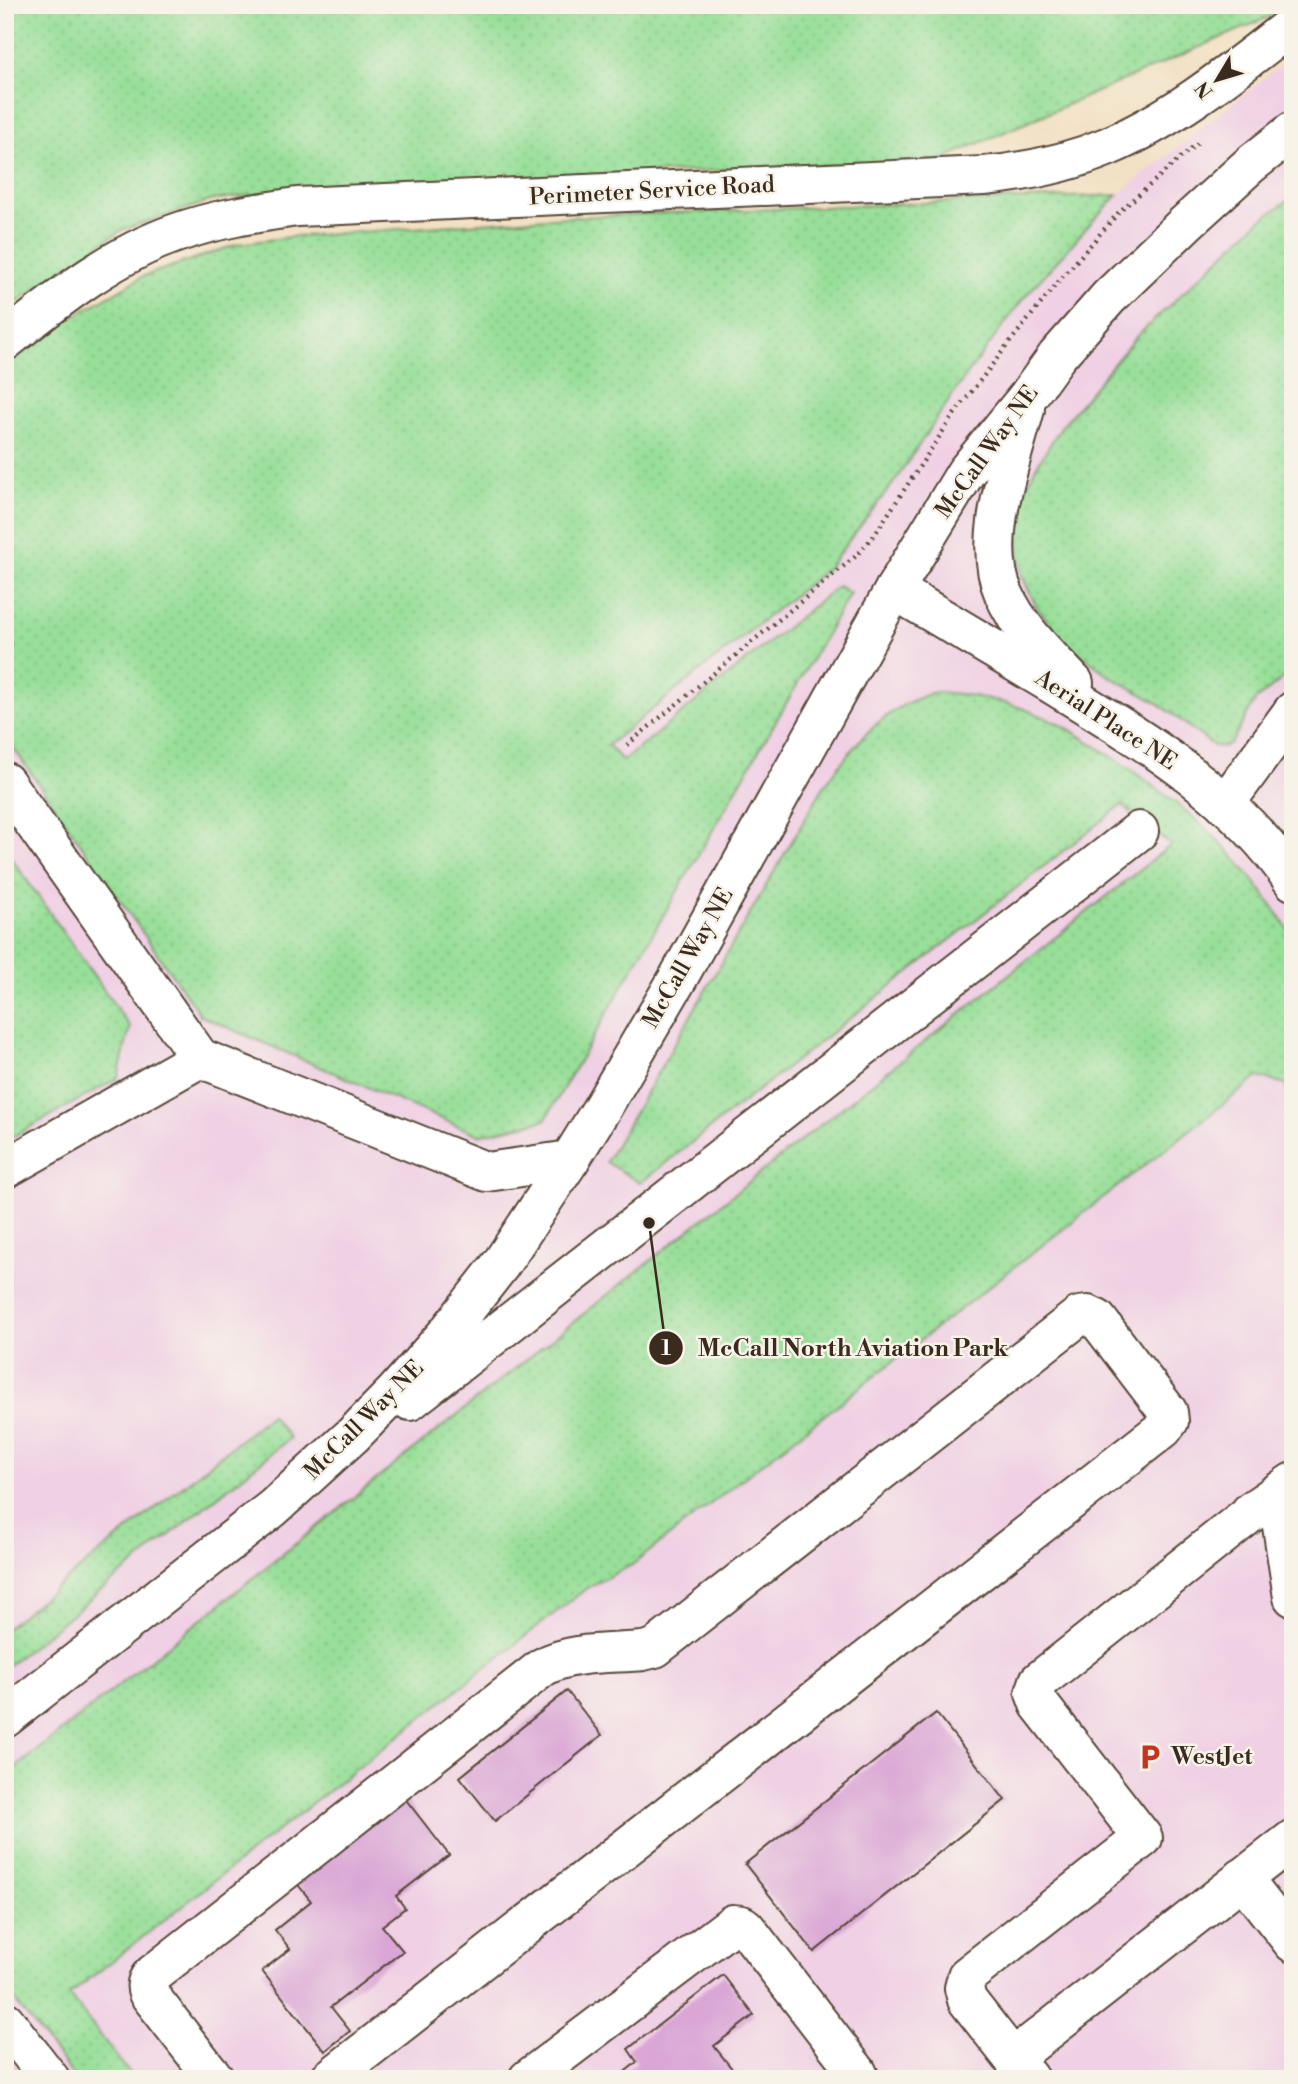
<svg xmlns="http://www.w3.org/2000/svg" width="1298" height="2084" font-family="'Libre Bodoni',serif">
<style>
.built{fill:#f0d0e4}
.grass{fill:url(#grass-dots);stroke:#6a845c;stroke-width:2}
.building{fill:#daa6d5}
.lines{fill:none;stroke-linecap:round;stroke-linejoin:round}
.minor-casing{stroke:#564537;stroke-width:42}
.path{stroke:#564537;stroke-width:4.5;stroke-dasharray:2 5;stroke-linecap:butt}
.minor{stroke:#fff;stroke-width:38}
.labels{text-anchor:middle;dominant-baseline:central;stroke-width:5;stroke-linejoin:round;paint-order:stroke}
.street-label{font-size:23px;fill:#3b2a1e;stroke:#f7f3e8}
.poi-label{font-size:23px;font-weight:bold;fill:#3b2a1e;stroke:#f7f3e8;text-anchor:start}
.leader{fill:none;stroke:#3b2a1e;stroke-width:2.5}
.callout-dot{fill:#3b2a1e;stroke:#f7f3e8;stroke-width:2.5}
.mark-label{font-size:21px;text-anchor:middle;font-weight:bold;fill:#fff}
.callout-label{font-size:24px;text-anchor:middle;font-weight:bold;fill:#3b2a1e;stroke:#f7f3e8;stroke-width:5;stroke-linejoin:round;paint-order:stroke}
</style>
<defs>
<pattern id="grass-dots" width="8" height="8" patternUnits="userSpaceOnUse" patternTransform="scale(1.75)"><rect width="8" height="8" fill="#98df99"/><path d="M2 2h.1M6 6h.1" fill="none" stroke="#84c083" stroke-width="1.8" stroke-linecap="round"/></pattern>
</defs>
<rect width="100%" height="100%" fill="#f7f3e8"/>
<filter id="ink" filterUnits="userSpaceOnUse"><feTurbulence type="fractalNoise" baseFrequency=".0143" numOctaves="2"/><feDisplacementMap in="SourceGraphic" scale="14" xChannelSelector="R" yChannelSelector="G"/><feConvolveMatrix kernelMatrix="1 2 1 2 8 2 1 2 1" color-interpolation-filters="sRGB"/></filter>
<filter id="wash" filterUnits="userSpaceOnUse"><feTurbulence type="fractalNoise" baseFrequency=".00686" numOctaves="4" result="noise"/><feDisplacementMap in="SourceGraphic" scale="28" xChannelSelector="R" yChannelSelector="G"/><feGaussianBlur stdDeviation="1.57" result="paint"/><feColorMatrix in="noise" values="0 0 0 0 0 0 0 0 0 0 0 0 0 0 0 0 0 1.4 0 .05"/><feComposite in="paint" operator="in"/></filter>
<g filter="url(#wash)">
<rect width="100%" height="100%" fill="#f2e1c4"/>
<!-- built -->
<path class="built" d="M1293,55V2079H5V368L65,321L144,276L238,244L290,237L548,218L1118,195Z"/>
<!-- grass -->
<g class="grass">
<path d="M5,5H1290L1283,11L938,161L303,188L213,200L122,230L41,284L5,312Z"/>
<path d="M1118,195L1091,223L1023,299L955,391L895,481L827,569L608,745L623,761L838,586L850,593L545,1120L479,1135L201,1016L5,736V367L65,321L144,276L238,244L290,237L548,218Z"/>
<path d="M1293,197V670L1255,701L1231,743L1224,747L1214,746L1158,703L1109,676L1069,645L1037,608L1022,576L1017,538L1020,504L1034,470L1061,427L1135,338L1259,221Z"/>
<path d="M935,692C973,694 1009,701 1044,717C1070,728 1095,745 1118,761C1178,802 1224,838 1267,898C1276,911 1286,924 1293,939V1131L1286,1084L1258,1077L632,1565L588,1587L69,1995L134,2079H76L5,1988V1776L1171,845L1122,805L640,1183L606,1162L821,791C851,747 881,708 935,692Z"/>
<path d="M5,849L130,1027L118,1078L5,1141Z"/>
<path d="M271,1415L290,1438L5,1668V1629Z"/>
</g>
<g id="blocks">
<!-- building -->
<g class="building">
<path d="M567,1691L602,1735L495,1821L460,1777Z"/>
<path d="M936,1713L1005,1800L814,1952L745,1864Z"/>
<path d="M403,1796L449,1855L396,1896L405,1908L382,1926L403,1951L331,2007L350,2031L325,2051L262,1971L290,1949L275,1930L311,1901L295,1881Z"/>
<path d="M723,1975L754,2015L714,2046L740,2079H616L637,2062L628,2049Z"/>
</g>
</g>
</g>
<g filter="url(#ink)">
<use href="#blocks" fill-opacity="0" stroke="#564537" stroke-width="2"/>
<g class="lines">
<defs>
<g id="minor">
<path d="M5,341C58,299 112,255 176,233C215,219 256,213 297,207L984,176C1026,172 1069,163 1109,146C1177,117 1235,69 1293,24"/>
<path d="M1025,409C1011,463 980,540 1004,594C1019,629 1049,656 1074,683"/>
<path d="M894,590C946,620 998,652 1050,683C1138,737 1235,793 1293,881"/>
<path d="M5,782L200,1058L487,1172L570,1160"/>
<path d="M1225,804L1293,711"/>
<path d="M5,1169L200,1058"/>
<path d="M410,1401L1139,831"/>
<path d="M1251,1511L1293,1482"/>
<path d="M5,1718L273,1508L353,1435L396,1391L448,1332L501,1264L570,1160L602,1108L677,980L894,590L966,472L1028,396L1057,356L1109,297L1186,223L1251,164L1293,131"/>
<path d="M1242,1878L1293,1943"/>
<path d="M5,2021L50,2079"/>
<path d="M1013,2058L1293,1839"/>
<path d="M215,2079L148,1993C145,1986 147,1979 153,1974L543,1667C571,1651 611,1654 643,1651L655,1648L1079,1316L1088,1315L1097,1319L1168,1412L1169,1421L1163,1429L329,2079"/>
<path d="M528,2079L733,1924L742,1925L746,1928L857,2072L860,2079"/>
<path d="M1029,2079L967,2000L964,1988L967,1976L1143,1838L1039,1704L1035,1693L1039,1681L1257,1508L1270,1509L1281,1519L1293,1597"/>
</g>
</defs>
<!-- minor casing -->
<use href="#minor" class="minor-casing"/>
<!-- path -->
<path class="path" d="M627,745L856,556L873,537L953,416L1005,348L1060,280L1120,211L1201,140"/>
<!-- minor -->
<use href="#minor" class="minor"/>
</g>
</g>
<!-- icons -->
<defs>
<symbol id="parking-bare" viewBox="-9 -9 18 18"><path d="M-3.5-5.5H1a3.5 3.5 0 0 1 0 7H-1V5.5H-3.5ZM-1-3.4V-.6H.8a1.4 1.4 0 0 0 0-2.8Z" fill="#c8321e" stroke="#f7f3e8" stroke-width="2.5" paint-order="stroke"/></symbol>
</defs>
<g fill-rule="evenodd">
<use href="#parking-bare" x="1131" y="1738" width="38" height="38"/>
</g>
<g class="labels">
<!-- street labels -->
<g class="street-label">
<text transform="translate(652 191) rotate(-3)">Perimeter Service Road</text>
<text transform="translate(987 452) rotate(-54)">McCall Way NE</text>
<text transform="translate(1106 720) rotate(33)">Aerial Place NE</text>
<text transform="translate(688 958) rotate(-60)">McCall Way NE</text>
<text transform="translate(364 1420) rotate(-45)">McCall Way NE</text>
</g>
<!-- poi labels -->
<g class="poi-label">
<text x="1171" y="1757">WestJet</text>
</g>
</g>
<!-- callouts -->
<path class="leader" d="M649 1223L666 1348"/>
<g class="callout-dot">
<circle cx="649" cy="1223" r="7"/>
<circle cx="666" cy="1348" r="18"/>
</g>
<g class="mark-label">
<text x="666" y="1355">1</text>
</g>
<g class="callout-label">
<text x="853" y="1356">McCall North Aviation Park</text>
</g>
<!-- margin -->
<rect width="1298" height="2084" fill="none" stroke="#f7f3e8" stroke-width="28"/>
<!-- north arrow -->
<g transform="translate(1217 80) rotate(232)" stroke="#f7f3e8" stroke-width="5" paint-order="stroke">
<path d="M0-5L12 26L0 18L-12 26Z" fill="#3b2a1e"/>
<text y="-10" font-size="19" font-weight="bold" text-anchor="middle" fill="#3b2a1e">N</text>
</g>
</svg>
